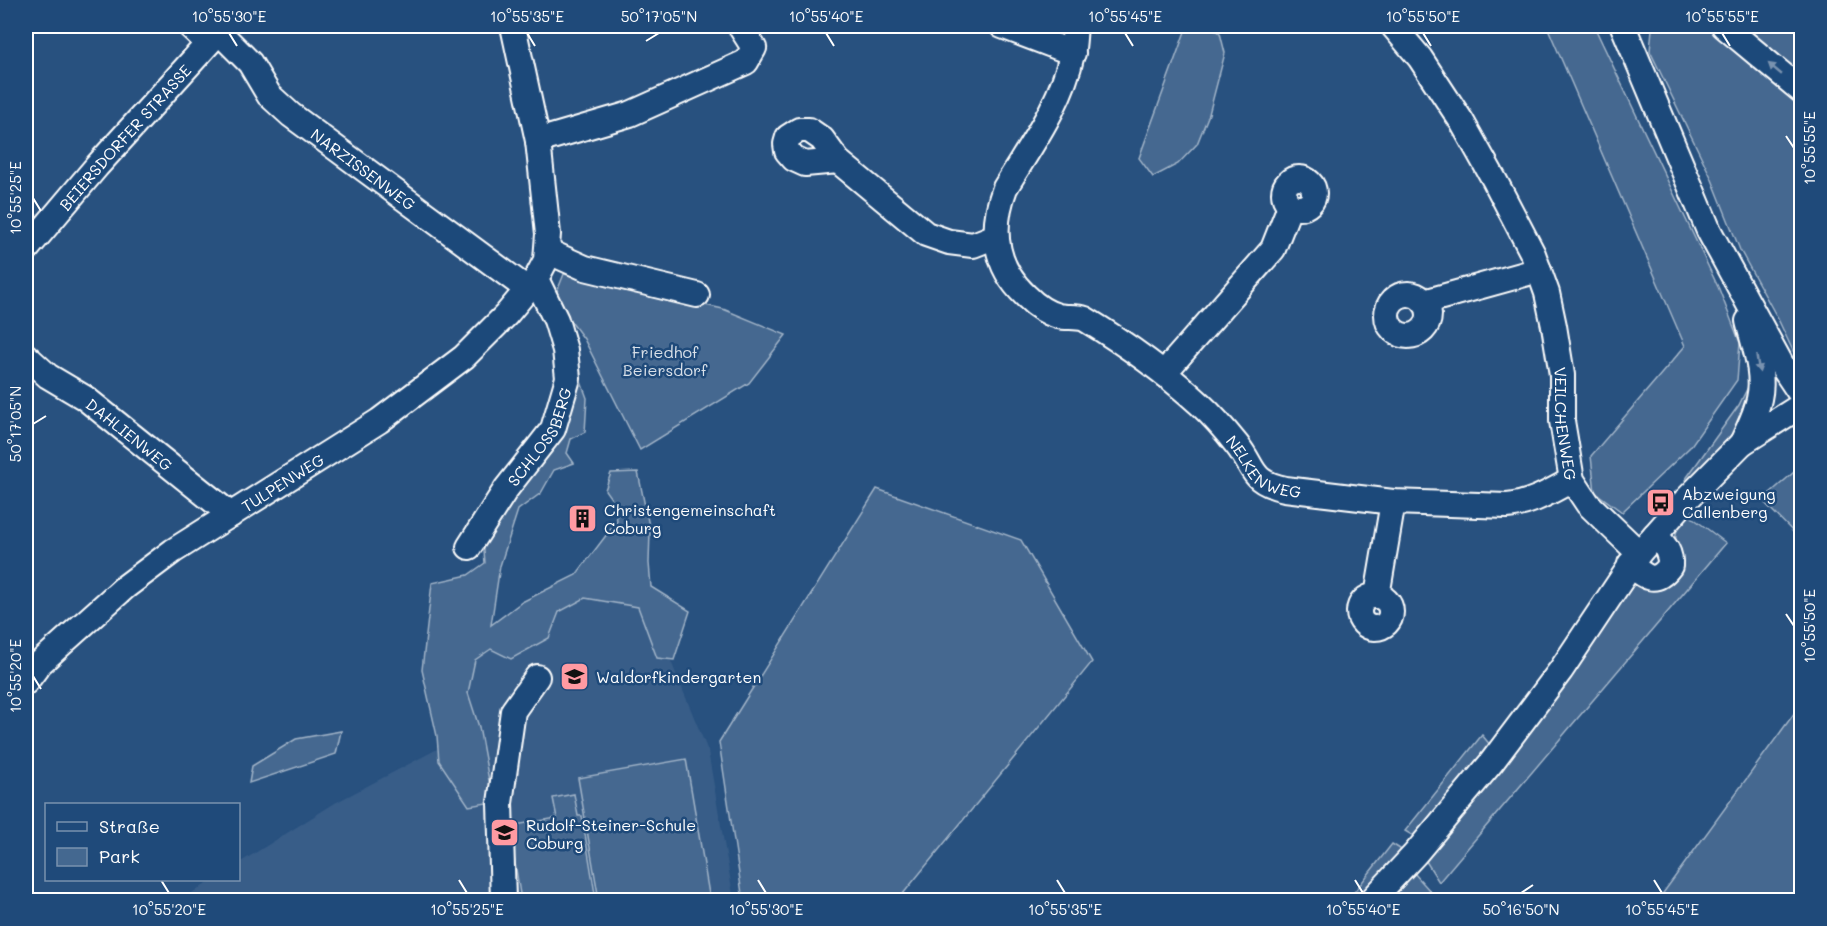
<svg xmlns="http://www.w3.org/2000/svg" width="1827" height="926" font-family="Mali,sans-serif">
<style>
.built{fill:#375d88}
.green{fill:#446890;stroke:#a2b4c8;stroke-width:1.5}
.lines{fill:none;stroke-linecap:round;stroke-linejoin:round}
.minor-casing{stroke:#fff;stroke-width:28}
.minor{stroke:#1f4a7a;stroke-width:24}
.oneway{fill:#7992af}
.ticks{fill:none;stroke:#fff;stroke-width:2}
.labels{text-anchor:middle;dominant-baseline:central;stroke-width:5;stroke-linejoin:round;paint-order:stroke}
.street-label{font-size:16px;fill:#fff;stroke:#1f4a7a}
.park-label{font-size:16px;fill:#dae1e9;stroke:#1f4a7a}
.poi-label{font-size:16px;fill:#fff;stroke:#1f4a7a;text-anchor:start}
.neatline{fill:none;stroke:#fff;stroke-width:2}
.ticks-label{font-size:15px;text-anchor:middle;fill:#fff}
</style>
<rect width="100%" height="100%" fill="#28517f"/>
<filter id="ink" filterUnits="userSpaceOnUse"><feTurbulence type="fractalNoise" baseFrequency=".0167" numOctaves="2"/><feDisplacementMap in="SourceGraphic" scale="12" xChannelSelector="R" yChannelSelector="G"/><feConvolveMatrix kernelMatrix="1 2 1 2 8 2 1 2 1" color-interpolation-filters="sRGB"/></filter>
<g filter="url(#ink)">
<!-- built -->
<path class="built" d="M631,569L651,613L708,751L734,900H180L213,880H238L239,863L335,803L479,727L468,693L475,660L516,632Z"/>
<!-- green -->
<g class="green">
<path d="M1187,26H1210L1220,33L1225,53L1209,114L1197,144L1178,164L1153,177L1139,158Z"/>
<path d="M1547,26H1594L1719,289L1740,343L1737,380L1690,447L1622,512L1595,492L1591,456L1685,346Z"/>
<path d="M1658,26H1801V368L1778,319L1740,250L1711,177L1650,51L1652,29Z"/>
<path d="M564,274L723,309L786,335L749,383L640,450L584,339L554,299Z"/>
<path d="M576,368L587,398L585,432L571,439L567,453L574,463L554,470L541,493L518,510L500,566L491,625L522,602L576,575L617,521L615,504L605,490L611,473L638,472L650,531L649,563L651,587L690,611L674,660L657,658L638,607L585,598L559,612L549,638L511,659L491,649L475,660L468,693L479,727L493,802L469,806L439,761L437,736L422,670L432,583L468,575L485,563L483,539Z"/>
<path d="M1748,387H1753L1738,426L1690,486L1685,480L1739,405Z"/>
<path d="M1801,466H1802L1801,540L1762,500Z"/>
<path d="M877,489L1021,540L1092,662L898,900H743L719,742Z"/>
<path d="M1689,515L1726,543L1439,882L1424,858L1626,583L1659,588L1679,562C1676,542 1670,529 1689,515Z"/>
<path d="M1801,704V900H1658Z"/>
<path d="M341,731L336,754L249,783L252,766L296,739Z"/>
<path d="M1482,735L1491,746L1417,838L1405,831Z"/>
<path d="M686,759L710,900H599L578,778Z"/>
<path d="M574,794L578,816H582L596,900H521L509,826L557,818L553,798Z"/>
<path d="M1392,844L1400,849L1399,861L1362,900H1348Z"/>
<path d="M1414,873L1438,900H1391Z"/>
</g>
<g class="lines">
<defs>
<g id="minor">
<path d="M190,26L208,43"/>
<path d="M1002,26L1073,53"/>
<path id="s1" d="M1075,26C1074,35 1074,45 1072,54C1062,103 1030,146 1005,188C990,228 994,266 1026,296C1034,304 1046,313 1058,316C1067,318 1076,316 1085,319C1126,344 1165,372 1200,404C1213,416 1226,431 1237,445C1256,469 1249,481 1285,489L1393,502L1507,506C1531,504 1551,491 1572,480"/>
<path id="s2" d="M1393,26L1420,58L1462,122L1495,181L1533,254L1547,293L1554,326L1562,375V421L1572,480L1588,504L1639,553"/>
<path d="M1623,26L1709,231L1784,369L1802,396"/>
<path d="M1724,26L1802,91"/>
<path id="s3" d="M219,32L250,63L269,95L291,115L527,289"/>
<path d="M538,141L630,114L746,62L754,48L740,26"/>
<path d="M838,161L805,164L794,159L787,151L786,144L788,137L799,130H809L822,139L838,161L926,234L949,242L973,245L996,236"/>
<circle cx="1299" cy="193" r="15"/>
<path id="s4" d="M26,250L97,166L224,26"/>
<path d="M547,251L585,268L697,295"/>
<circle cx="1408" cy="315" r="21"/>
<path d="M1424,302L1539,270"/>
<path id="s5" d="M26,356L48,376L85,398L231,515"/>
<path d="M1164,373L1273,249L1290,206"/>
<path d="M1742,443C1748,429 1756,414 1759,399C1765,373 1754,346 1748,321"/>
<path id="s6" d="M469,547L506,489L553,429L568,378L565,350L556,320L536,279L546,260L548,234L538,141L513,26"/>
<path d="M1630,564C1645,577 1655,586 1670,566C1671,551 1664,545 1655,535"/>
<path d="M1377,596L1393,502"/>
<circle cx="1375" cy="612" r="16"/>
<path id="s7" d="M26,682L40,663L125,587L173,551L379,421L464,357L506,315L536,279"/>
<path d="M503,900L500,803L513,711L537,677"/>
<path d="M1372,900L1415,854L1491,763L1561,670L1639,553L1685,501L1742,443L1802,405"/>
</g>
</defs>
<!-- minor casing -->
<use href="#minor" class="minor-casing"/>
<!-- minor -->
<use href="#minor" class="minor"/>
</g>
<!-- one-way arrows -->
<defs><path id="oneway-solid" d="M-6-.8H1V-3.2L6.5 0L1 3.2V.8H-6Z" transform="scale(1.5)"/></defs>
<g class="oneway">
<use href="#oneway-solid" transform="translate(1775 69) rotate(-140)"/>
<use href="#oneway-solid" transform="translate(1758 364) rotate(80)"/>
</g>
</g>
<!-- ticks -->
<path class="ticks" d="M229,33L237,46M527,33L535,46M826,33L834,46M1125,33L1133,46M1423,33L1431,46M1722,33L1730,46M646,41L659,33M1786,136L1794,148M33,198L41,211M33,424L46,416M1786,614L1794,626M33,676L41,689M161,880L169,893M459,880L467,893M758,880L766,893M1057,880L1065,893M1355,880L1363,893M1654,880L1662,893M1521,893L1533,885"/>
<!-- icons -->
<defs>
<symbol id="bus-square" viewBox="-11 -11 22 22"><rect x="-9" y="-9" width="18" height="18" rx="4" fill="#ff9aa2" stroke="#1f4a7a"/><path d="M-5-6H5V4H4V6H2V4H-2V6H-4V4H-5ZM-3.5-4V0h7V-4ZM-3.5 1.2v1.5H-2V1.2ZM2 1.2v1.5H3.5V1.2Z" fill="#111"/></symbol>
<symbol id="building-square" viewBox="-11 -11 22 22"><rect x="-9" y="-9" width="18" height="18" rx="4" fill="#ff9aa2" stroke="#1f4a7a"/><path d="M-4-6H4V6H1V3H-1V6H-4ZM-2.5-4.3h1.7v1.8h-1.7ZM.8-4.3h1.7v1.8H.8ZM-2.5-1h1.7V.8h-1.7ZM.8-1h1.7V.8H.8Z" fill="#111"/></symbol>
<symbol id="school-square" viewBox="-11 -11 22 22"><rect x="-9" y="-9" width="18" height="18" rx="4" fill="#ff9aa2" stroke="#1f4a7a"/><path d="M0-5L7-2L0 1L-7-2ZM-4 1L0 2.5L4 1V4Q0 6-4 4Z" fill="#111"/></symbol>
</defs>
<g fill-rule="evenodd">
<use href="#bus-square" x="1644" y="486" width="33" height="33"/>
<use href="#building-square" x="566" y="502" width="33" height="33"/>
<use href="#school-square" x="558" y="660" width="33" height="33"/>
<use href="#school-square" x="488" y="816" width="33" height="33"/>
</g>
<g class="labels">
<!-- street labels -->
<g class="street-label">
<text stroke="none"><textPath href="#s4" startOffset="150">BEIERSDORFER STRASSE</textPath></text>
<text stroke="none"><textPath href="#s3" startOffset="201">NARZISSENWEG</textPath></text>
<text stroke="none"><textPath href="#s2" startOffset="442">VEILCHENWEG</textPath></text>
<text stroke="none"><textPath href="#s5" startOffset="130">DAHLIENWEG</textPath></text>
<text stroke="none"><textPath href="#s6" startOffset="132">SCHLOSSBERG</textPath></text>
<text stroke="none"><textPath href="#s1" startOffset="597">NELKENWEG</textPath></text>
<text stroke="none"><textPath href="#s7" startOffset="327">TULPENWEG</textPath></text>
</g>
<!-- park labels -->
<g class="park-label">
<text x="665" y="351">Friedhof<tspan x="665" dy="18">Beiersdorf</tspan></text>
</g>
<!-- poi labels -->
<g class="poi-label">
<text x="1682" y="493">Abzweigung<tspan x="1682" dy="18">Callenberg</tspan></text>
<text x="604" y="509">Christengemeinschaft<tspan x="604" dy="18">Coburg</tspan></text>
<text x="596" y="676">Waldorfkindergarten</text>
<text x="526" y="824">Rudolf-Steiner-Schule<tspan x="526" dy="18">Coburg</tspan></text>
</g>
</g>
<!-- margin -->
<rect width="1827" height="926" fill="none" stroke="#1f4a7a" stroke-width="66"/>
<!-- legend -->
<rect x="45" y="803" width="195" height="78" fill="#1f4a7a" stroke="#7992af" stroke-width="1.5"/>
<rect x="57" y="822" width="30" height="9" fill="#1f4a7a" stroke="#7992af" stroke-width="1.5"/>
<text x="99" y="833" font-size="18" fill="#ffffff">Straße</text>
<rect x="57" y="848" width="30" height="18" fill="#446890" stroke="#7992af" stroke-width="1.5"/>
<text x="99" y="863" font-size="18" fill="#ffffff">Park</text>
<rect x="33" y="33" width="1761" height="860" class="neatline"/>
<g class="ticks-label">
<text x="229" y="22">10°55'30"E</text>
<text x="527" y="22">10°55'35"E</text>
<text x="659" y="22">50°17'05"N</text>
<text x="826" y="22">10°55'40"E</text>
<text x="1125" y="22">10°55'45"E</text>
<text x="1423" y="22">10°55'50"E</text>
<text x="1722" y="22">10°55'55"E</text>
<text transform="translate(1810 148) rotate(-90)" y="5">10°55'55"E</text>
<text transform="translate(16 198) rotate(-90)" y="5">10°55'25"E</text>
<text transform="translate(16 424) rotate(-90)" y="5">50°17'05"N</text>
<text transform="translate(1810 626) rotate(-90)" y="5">10°55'50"E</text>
<text transform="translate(16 676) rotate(-90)" y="5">10°55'20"E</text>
<text x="169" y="915">10°55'20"E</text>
<text x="467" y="915">10°55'25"E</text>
<text x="766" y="915">10°55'30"E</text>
<text x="1065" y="915">10°55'35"E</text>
<text x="1363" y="915">10°55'40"E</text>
<text x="1521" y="915">50°16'50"N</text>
<text x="1662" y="915">10°55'45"E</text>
</g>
</svg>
